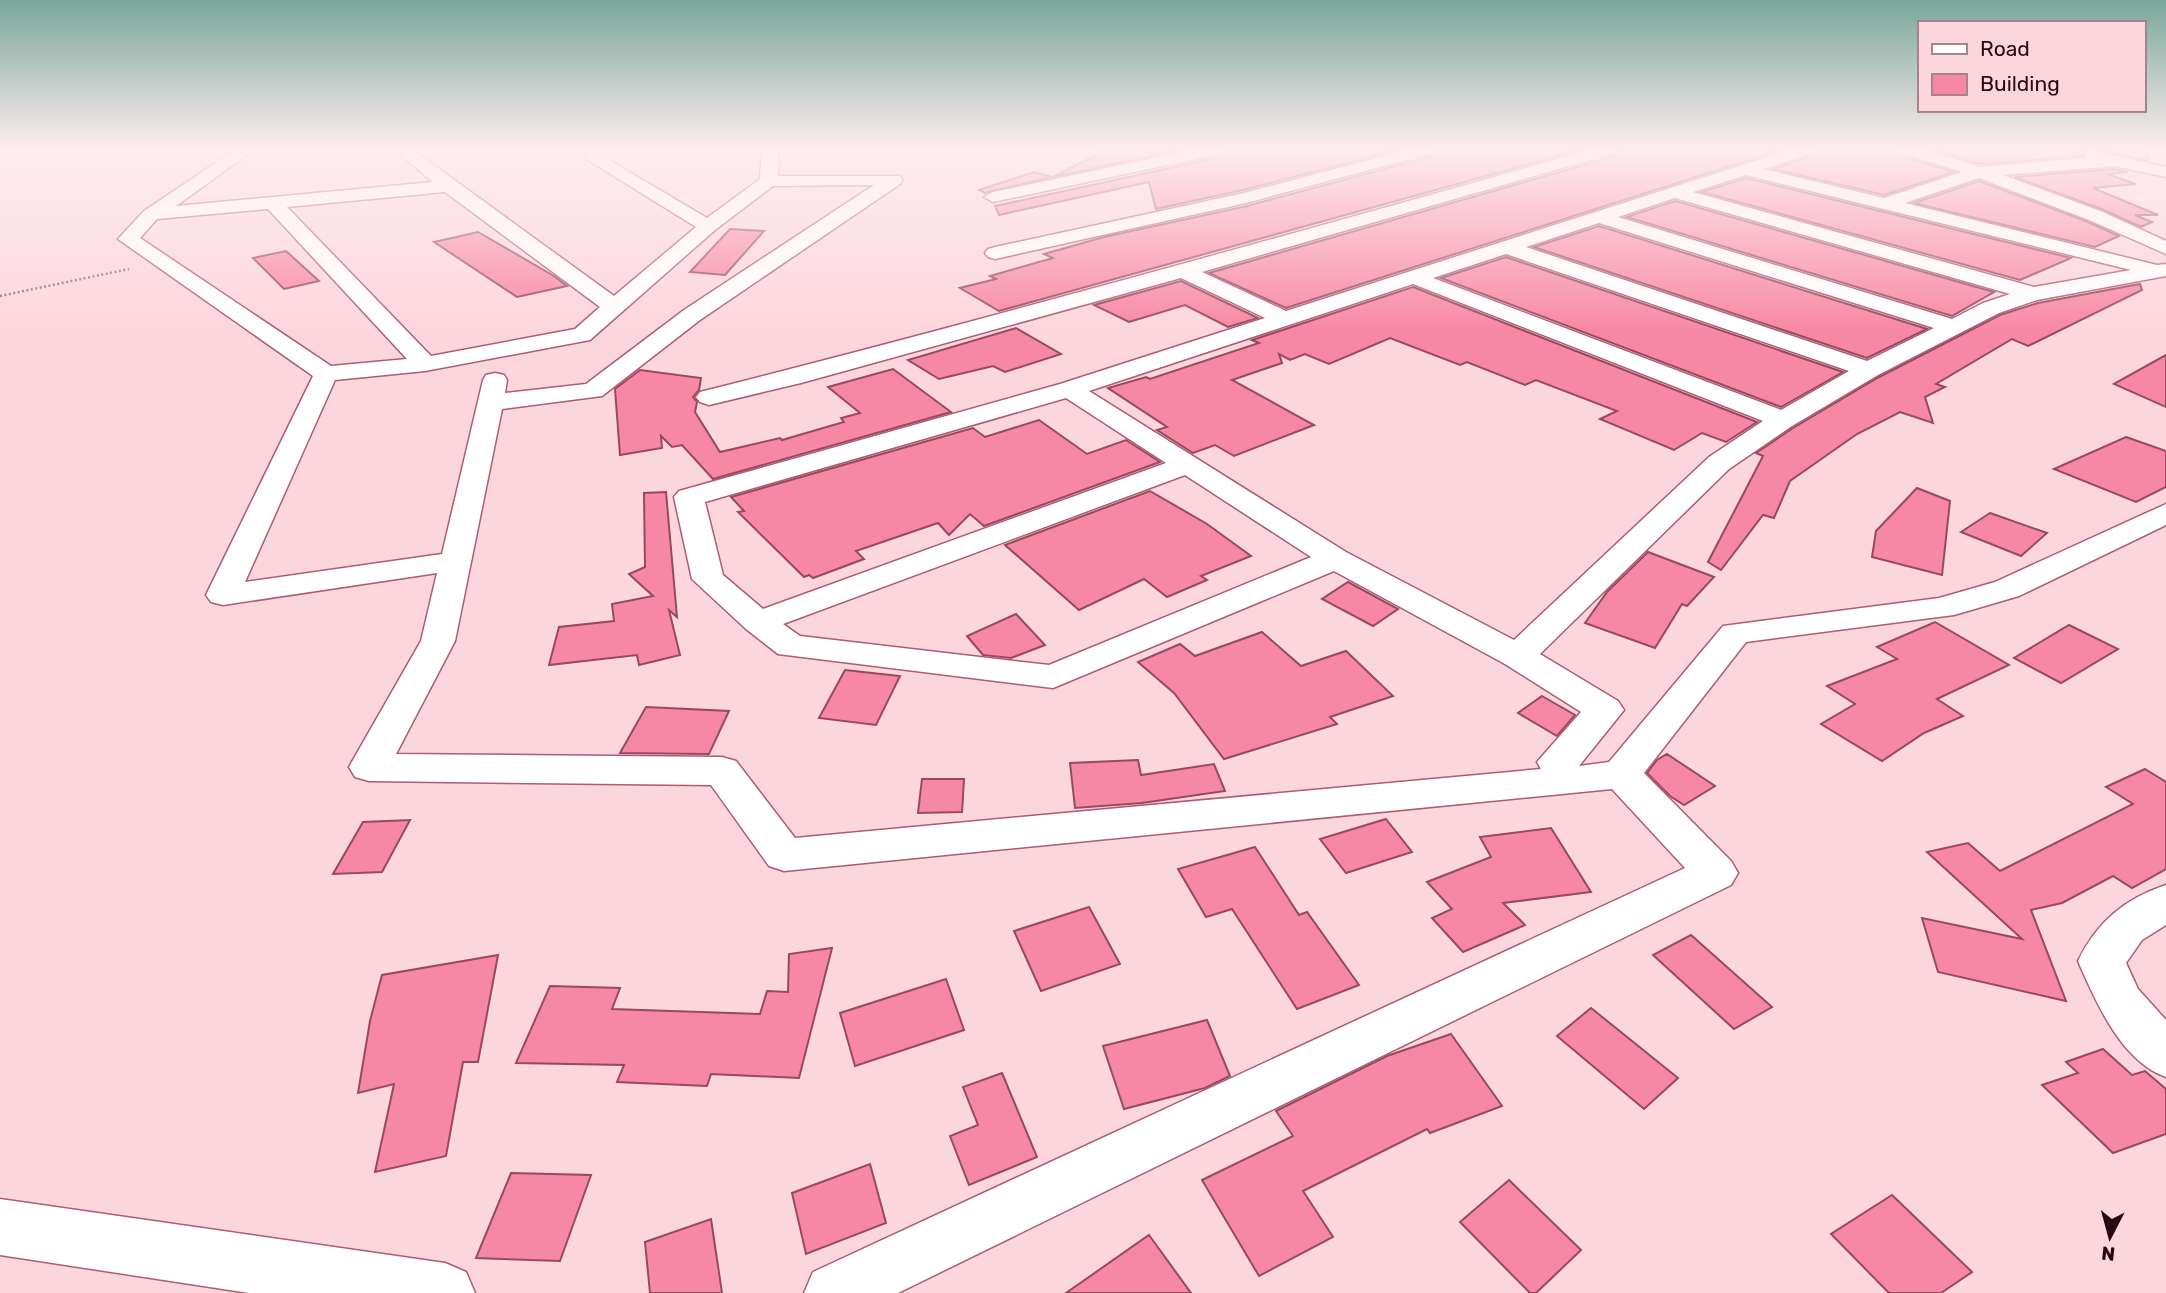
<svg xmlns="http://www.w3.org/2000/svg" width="2166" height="1293" font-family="Rubik,sans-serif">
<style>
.building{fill:#f788a5;stroke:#98495f;stroke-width:2}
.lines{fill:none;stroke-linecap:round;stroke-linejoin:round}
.street-casing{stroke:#ad5c71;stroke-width:3}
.path{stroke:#94727a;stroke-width:2.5;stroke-dasharray:2 2.5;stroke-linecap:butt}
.street{fill:#fff;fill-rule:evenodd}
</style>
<rect width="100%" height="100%" fill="#fcd6dd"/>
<!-- building -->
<g class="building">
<path d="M1105,150H1179L1053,177Z"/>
<path d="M1225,150H1397L1243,190L1156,209L1149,182L999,215L995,206L1216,158Z"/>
<path d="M1437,150H1580L999,311L960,288L996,279L990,276L1053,258L1044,254L1104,237L1247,206L1433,156Z"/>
<path d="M1619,150H1780L1286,308L1209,273L1615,156Z"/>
<path d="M1817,150H1897L1901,156L1954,172L1884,195L1774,169L1813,155Z"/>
<path d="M1934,150H2084L2083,156L1980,164Z"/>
<path d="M2100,150H2148V161Z"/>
<path d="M2114,169L2128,172L2107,174L2136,184L2093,188L2158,215H2135L2152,222L2141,227L2104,210L2015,177Z"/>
<path d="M1034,172L1052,177L985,193L979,190Z"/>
<path d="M1746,178L2071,258L2020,280L1702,192Z"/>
<path d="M1979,181L2088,222L2119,236L2095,247L1914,203Z"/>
<path d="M1675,201L1994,292L1952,316L1627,217Z"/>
<path d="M1599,226L1927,329L1867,358L1534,247Z"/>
<path d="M730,229L764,231L725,275L690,272Z"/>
<path d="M478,232L554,276L567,286L517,297L434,242Z"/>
<path d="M286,251L319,281L284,289L253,258Z"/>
<path d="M1506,257L1843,372L1781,407L1441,278Z"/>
<path d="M1181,281L1258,318L1228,327L1185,305L1129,322L1094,305Z"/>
<path d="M2140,284L2142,290L2028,346L2012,339L1936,384L1945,387L1925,397L1933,423L1900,412L1857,434L1790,481L1774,518L1763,515L1721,570L1708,562L1763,456L1756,453L1793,428L1879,377L2000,315L2038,303Z"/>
<path d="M1413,287L1757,422L1726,442L1702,433L1674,450L1600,419L1617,411L1536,380L1525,385L1467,362L1460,365L1390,338L1329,364L1305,354L1290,360L1279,354L1282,363L1232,380L1314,425L1234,456L1215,445L1193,453L1157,430L1167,427L1108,388L1146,377L1150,379L1259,343L1252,340Z"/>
<path d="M1016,328L1061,354L1005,372L993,366L939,379L908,360Z"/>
<path d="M2166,355V407L2114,384Z"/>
<path d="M893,369L951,412L713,479L682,445L672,447L661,436L662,448L620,455L615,389L640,370L701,378L699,390L693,397L697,402L695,412L720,452L780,438L782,440L844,422L841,418L860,413L828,387Z"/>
<path d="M1039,420L1087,454L1126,440L1160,462L984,526L970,514L949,535L938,523L856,551L864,559L813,578L809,575L804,577L738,512L744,511L731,497L973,428L985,437Z"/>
<path d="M2126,437L2166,451V487L2136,502L2054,469Z"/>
<path d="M1917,488L1950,501L1942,575L1872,557L1876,531Z"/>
<path d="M1150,491L1207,524L1251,556L1201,576L1207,580L1167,597L1144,579L1079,610L1005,545Z"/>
<path d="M666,492L677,617L669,610L680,655L639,665L637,655L549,665L559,627L614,621L612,604L653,596L629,574L645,567L644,493Z"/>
<path d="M1990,513L2047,533L2021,556L1961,532Z"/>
<path d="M1648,552L1714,577L1687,606L1682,604L1655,648L1585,623L1607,592Z"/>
<path d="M1348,582L1398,609L1373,626L1322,599Z"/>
<path d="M1016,614L1045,645L1011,658L983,655L967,636Z"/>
<path d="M1935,622L2009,665L1937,699L1963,716L1924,733L1882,761L1821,724L1855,704L1827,686L1897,659L1877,647Z"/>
<path d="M2069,625L2118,649L2061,683L2014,658Z"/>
<path d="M1262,632L1301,666L1346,651L1393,696L1330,717L1337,724L1224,759L1174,693L1138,662L1180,644L1195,656Z"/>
<path d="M845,670L900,676L876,725L819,718Z"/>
<path d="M1542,696L1575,715L1557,736L1518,713Z"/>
<path d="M646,707L729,711L709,754L620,753Z"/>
<path d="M1667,754L1715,786L1684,805L1670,796L1647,773L1657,760Z"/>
<path d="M1138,760L1141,775L1214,764L1225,791L1142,803L1075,808L1070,763Z"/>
<path d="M2145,769L2166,782V869L2132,888L2113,876L2062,903L2031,910L2066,1001L1938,972L1922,918L2022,939L1927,852L1968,843L2000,871L2133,804L2106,787Z"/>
<path d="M922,779H964L962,812L918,813Z"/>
<path d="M1386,819L1412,852L1346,873L1320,839Z"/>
<path d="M410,820L382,872L333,874L363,822Z"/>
<path d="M1551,828L1591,892L1503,903L1525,925L1463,952L1432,918L1452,909L1427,882L1491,857L1480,837Z"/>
<path d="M1255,847L1299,915L1307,912L1359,985L1297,1009L1232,909L1206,917L1178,869Z"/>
<path d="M1089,907L1120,964L1041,991L1014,931Z"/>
<path d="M1691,935L1772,1007L1734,1029L1653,955Z"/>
<path d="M832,948L799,1078L711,1074L707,1086L617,1082L624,1065L516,1063L550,986L620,988L612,1009L760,1014L767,991L788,992L789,954Z"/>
<path d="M498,955L478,1062H463L446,1156L375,1172L394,1084L358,1093L370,1021L382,975Z"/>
<path d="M946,979L964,1030L855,1066L840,1013Z"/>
<path d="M1591,1008L1678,1078L1644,1109L1557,1036Z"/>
<path d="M1207,1020L1230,1076L1205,1088L1124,1109L1103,1046Z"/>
<path d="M1451,1034L1502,1106L1430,1133L1427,1129L1303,1191L1333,1237L1259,1276L1202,1180L1293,1136L1276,1111L1387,1056Z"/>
<path d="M2103,1049L2132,1075L2145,1071L2166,1089V1134L2113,1153L2042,1085L2078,1073L2066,1062Z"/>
<path d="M1002,1073L1037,1157L969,1185L950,1136L978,1125L963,1087Z"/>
<path d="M870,1164L886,1223L806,1254L792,1193Z"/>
<path d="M511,1173L591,1175L560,1261L476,1258Z"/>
<path d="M1509,1180L1581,1250L1536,1293H1530L1460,1222Z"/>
<path d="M1892,1195L1972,1272L1941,1293H1889L1831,1234Z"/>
<path d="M711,1219L722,1293H650L645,1242Z"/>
<path d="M1149,1235L1191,1293H1066Z"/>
</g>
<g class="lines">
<defs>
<g id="street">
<path d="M235,150H254L176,206L433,182L395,150H413L614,296L696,227L572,150H592L707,218L760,179L762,150H778V176H900L903,180L900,184L700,320L602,396L502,409L455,641L396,754L722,757L736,761L795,838L1541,769L1537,762L1581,712L1505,664L1334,571L1053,688L778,654L746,629L692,579L674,497L679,491L1060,384L1265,318L1181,278L801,383L709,405L700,402L696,397L700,392C998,317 1294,233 1590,150H1616L1614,153L1202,272L1286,311L1789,150H1814L1812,153L1764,169L1884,198L1962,172L1902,153L1900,150H1925L1980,167L2085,158L2086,152L2092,151L2166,167V177L2114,166L2003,175L2103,212L2166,241V254L2089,220L1979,178L1905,203L2157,265L2166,264V276L2037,300L1999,313L1878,375L1792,426L1729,469L1540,654L1618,701L1624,710L1579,766L1609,762L1723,626L1939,598L1995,582L2166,504V525L2019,596L1954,615L1746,642L1644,773L1731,861L1738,873L1731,885L898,1293H804L813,1272L1685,868L1612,789L784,871L769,866L711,785L369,781L355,777L349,767L421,641L437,573L223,605L211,602L206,595L313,376L118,239L144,211ZM1746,175L2131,270L2034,287L1693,192ZM874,185L684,310L586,384L505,393L507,380L504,375L495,373L486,375L483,380L442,554L245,582L335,380L425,371L590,340L715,230L773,186ZM445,192L600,307L575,329L431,356L287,207ZM1675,198L2010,294L1983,303L1952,319L1618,217ZM268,209L407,359L331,366L140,238L157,219ZM1599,223L1934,328L1867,361L1526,247ZM1506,254L1849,371L1781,410L1433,278ZM1413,284L1763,421L1709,457L1514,640L1346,552L1089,391ZM1066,398L1166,463L763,609L723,575L705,502ZM1185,475L1311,557L1049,665L800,636L783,624Z"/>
<path d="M1192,150H1223L1215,155L993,202L984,197L993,192Z"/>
<path d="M1407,150H1434L1432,153L1246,203L995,259L988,257L985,253L988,249L995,247L1244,193Z"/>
<path d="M2166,885V925L2142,940L2126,963L2138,989L2166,1020V1077C2121,1061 2096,1002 2078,961C2097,922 2124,899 2166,885Z"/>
<path d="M0,1199L445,1263L466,1272L475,1293H249L0,1255Z"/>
</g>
</defs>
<!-- street casing -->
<use href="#street" class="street-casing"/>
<!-- path -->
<path class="path" d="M0,296L129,269"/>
<!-- street -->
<use href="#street" class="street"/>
</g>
<!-- sky -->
<linearGradient id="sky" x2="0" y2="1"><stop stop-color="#79a79a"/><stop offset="0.45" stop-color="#feedf0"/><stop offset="1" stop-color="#feedf0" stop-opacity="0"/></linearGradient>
<rect width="2166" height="331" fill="url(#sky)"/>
<!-- legend -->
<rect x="1918" y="21" width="228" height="91" fill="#fcd6dd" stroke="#a7848c" stroke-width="2"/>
<rect x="1932" y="44" width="35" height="10" fill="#ffffff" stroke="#a7848c" stroke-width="2"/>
<text x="1980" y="56" font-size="21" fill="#280913">Road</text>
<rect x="1932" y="74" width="35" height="21" fill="#f788a5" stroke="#a7848c" stroke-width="2"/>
<text x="1980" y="91" font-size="21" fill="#280913">Building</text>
<!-- north arrow -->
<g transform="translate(2110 1237) rotate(186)" stroke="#fcd6dd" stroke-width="5" paint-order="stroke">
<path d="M0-5L12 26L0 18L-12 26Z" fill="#280913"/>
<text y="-10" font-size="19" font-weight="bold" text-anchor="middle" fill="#280913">N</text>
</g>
</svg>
